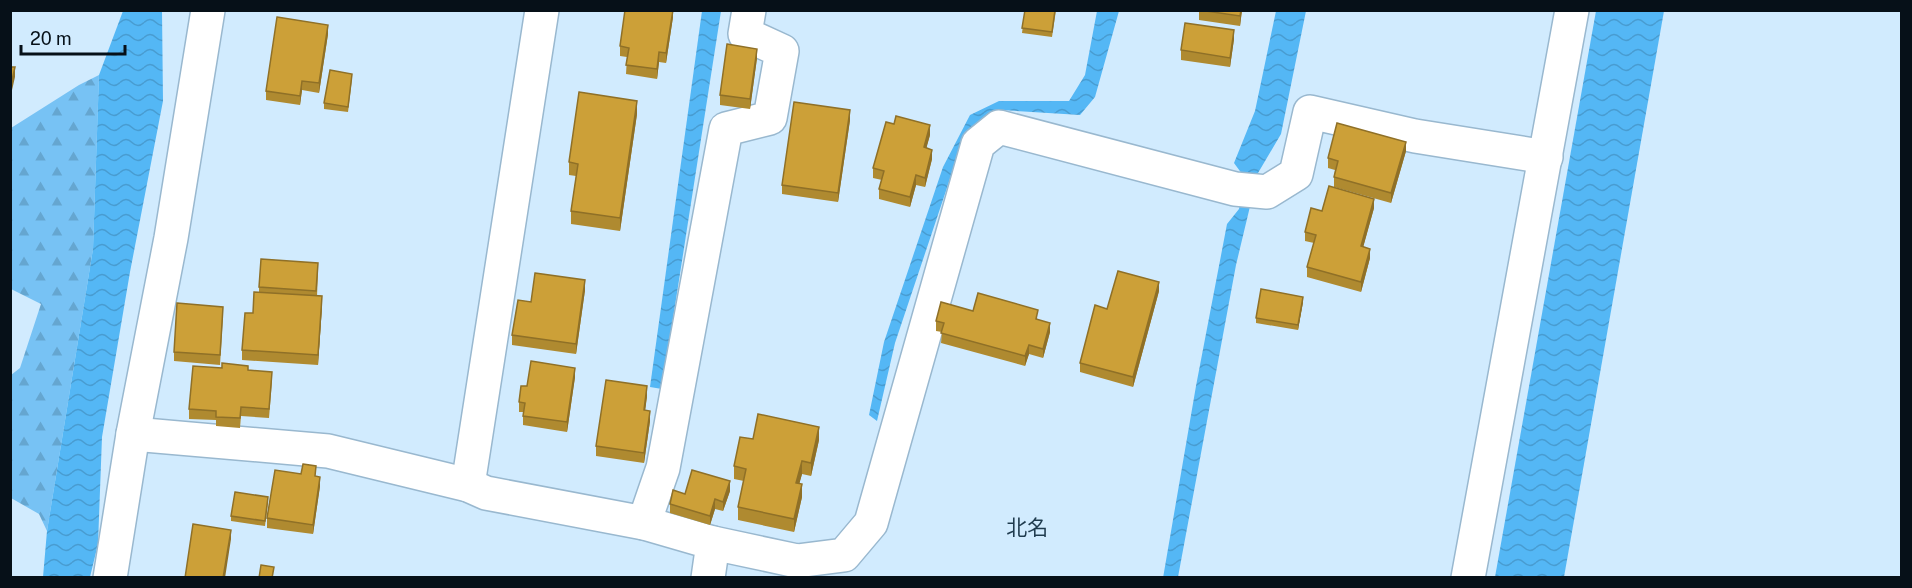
<svg xmlns="http://www.w3.org/2000/svg" width="1912" height="588" font-family="'Public Sans','Noto Sans JP',sans-serif">
<style>
.forest{fill:url(#forest-firs)}
.water{fill:url(#water-waves)}
.lines{fill:none;stroke-linecap:round;stroke-linejoin:round}
.minor-casing{stroke:#99b8cf;stroke-width:36}
.minor{stroke:#fff;stroke-width:33}
.wall{fill:#af8a30}
.shaded-wall{fill:#8f7027}
.building{fill:#cca038;stroke:#8f7027;stroke-width:1.5}
.labels{text-anchor:middle;dominant-baseline:central;stroke-width:4.5;stroke-linejoin:round;paint-order:stroke}
.neighbourhood-label{font-size:21px;fill:#1f3b4e;stroke:#d1ebfe}
</style>
<defs>
<pattern id="forest-firs" width="22" height="20" patternUnits="userSpaceOnUse" patternTransform="scale(1.5)"><rect width="22" height="20" fill="#77c2f4"/><path d="M5 1l3.5 6h-7zM16 11l3.5 6h-7z" fill="#65a6d0"/></pattern>
<pattern id="water-waves" width="16" height="10" patternUnits="userSpaceOnUse" patternTransform="scale(1.5)"><rect width="16" height="10" fill="#54b7f5"/><path d="M0 5q4-4 8 0t8 0" fill="none" stroke="#489cd1"/></pattern>
</defs>
<rect width="100%" height="100%" fill="#d1ebfe"/>
<!-- forest -->
<path class="forest" d="M99,75L93,249L47,531L39,514L11,498V375L20,368L41,304L11,289V128L79,85Z"/>
<!-- water -->
<g class="water">
<path d="M123,11H162L163,101L130,272L102,437L98,544L90,577H43L47,531L93,249L99,75Z"/>
<path d="M702,11H721L662,389L650,387Z"/>
<path d="M1097,11H1119L1095,97L1080,115L1002,110L975,124L954,167L895,343L877,421L869,415L884,342L943,167L970,115L999,101H1069L1085,75Z"/>
<path d="M1276,11H1306L1281,134L1258,173L1236,265L1178,577L1163,578L1196,386L1227,224L1239,209L1245,178L1234,163L1255,111Z"/>
<path d="M1596,11H1664L1564,577H1495Z"/>
</g>
<g class="lines">
<defs>
<g id="minor">
<path d="M133,434L328,451L468,485L486,493L644,523L713,543L708,578"/>
<path d="M468,485L542,10"/>
<path d="M644,523L663,468L726,129L770,118L782,51L745,34L749,10"/>
<path d="M713,543L797,561L844,555L871,523L978,144L999,127L1235,189L1267,192L1296,174L1310,112L1415,136L1546,157"/>
<path d="M110,578L133,434L171,238L208,10"/>
<path d="M1468,578L1572,10"/>
</g>
</defs>
<!-- minor casing -->
<use href="#minor" class="minor-casing"/>
<!-- minor -->
<use href="#minor" class="minor"/>
</g>
<!-- wall -->
<g class="wall">
<path d="M673,10V17L666,63L659,62L657,79L626,74L627,57L620,56V46Z"/>
<path d="M1025,10H1056L1052,37L1022,33Z"/>
<path d="M1199,10H1242L1240,26L1199,20Z"/>
<path d="M328,34L319,93L302,90L300,105L266,100V91Z"/>
<path d="M1234,39L1230,67L1181,60V50Z"/>
<path d="M757,58L750,109L720,105V95Z"/>
<path d="M352,79L348,112L324,109V103Z"/>
<path d="M637,114L620,231L571,224V211L576,176L569,175V162Z"/>
<path d="M850,120L838,202L782,194V185Z"/>
<path d="M930,135L926,148L932,159L925,187L916,185L910,207L879,199V189L882,180L873,178V168Z"/>
<path d="M1406,151L1391,203L1334,187V177L1335,170L1328,168V158Z"/>
<path d="M1374,208L1363,247L1370,258L1361,292L1307,277V267L1314,243L1305,241V232L1322,211Z"/>
<path d="M318,273L317,296L322,306L318,365L242,360V350L259,292V287Z"/>
<path d="M585,290L576,354L512,345V335L531,302Z"/>
<path d="M1159,291L1133,387L1080,372V363L1107,309Z"/>
<path d="M1303,302L1298,330L1256,323V318Z"/>
<path d="M973,311L1038,319L1050,332L1043,358L1029,354L1025,366L941,343L942,332L936,331V321Z"/>
<path d="M223,316L220,365L174,361V352Z"/>
<path d="M248,370L272,381L269,418L241,416L240,428L216,426V420L189,419V409Z"/>
<path d="M575,377L567,432L523,425V412H519V402L527,386Z"/>
<path d="M647,396L645,410L650,421L644,463L596,456V446Z"/>
<path d="M753,439L819,440L811,476L802,474L799,484L802,497L794,532L738,520V507L744,481L734,479V466Z"/>
<path d="M316,476L320,486L313,534L267,528V518Z"/>
<path d="M730,491L723,511L715,509L710,525L670,513V504L685,494Z"/>
<path d="M268,502L265,526L231,521V516Z"/>
</g>
<!-- shaded-wall -->
<g class="shaded-wall">
<path d="M673,10V17L666,63V53Z"/>
<path d="M1241,10H1242L1240,26V16Z"/>
<path d="M328,25V34L319,93V83Z"/>
<path d="M1234,30V39L1230,67V58Z"/>
<path d="M757,49V58L750,109V99Z"/>
<path d="M659,52V62L657,79V69Z"/>
<path d="M15,67V77L10,99V89Z"/>
<path d="M302,81V90L300,105V96Z"/>
<path d="M637,101V114L620,231V218Z"/>
<path d="M850,110V120L838,202V193Z"/>
<path d="M930,125V135L924,157V147Z"/>
<path d="M1406,142V151L1391,203V193Z"/>
<path d="M932,150V159L925,187V178Z"/>
<path d="M916,175V185L910,207V197Z"/>
<path d="M1374,199V208L1361,255V246Z"/>
<path d="M1370,249V258L1361,292V282Z"/>
<path d="M585,280V290L576,354V344Z"/>
<path d="M1159,282V291L1133,387V377Z"/>
<path d="M322,296V306L318,365V355Z"/>
<path d="M1303,297V302L1298,330V325Z"/>
<path d="M1050,323V332L1043,358V349Z"/>
<path d="M1029,345V354L1025,366V356Z"/>
<path d="M575,368V377L567,432V422Z"/>
<path d="M647,386V396L644,420V410Z"/>
<path d="M650,411V421L644,463V453Z"/>
<path d="M819,427V440L811,476V463Z"/>
<path d="M802,461V474L796,496V483Z"/>
<path d="M320,477V486L313,534V525Z"/>
<path d="M730,481V491L723,511V502Z"/>
<path d="M802,484V497L794,532V519Z"/>
<path d="M715,499V509L710,525V516Z"/>
<path d="M231,530V539L225,578H223Z"/>
</g>
<!-- building -->
<g class="building">
<path d="M625,10H673L666,53L659,52L657,69L626,65L629,48L620,46Z"/>
<path d="M1025,10H1055L1052,32L1022,28Z"/>
<path d="M1199,10H1241L1240,16Z"/>
<path d="M277,17L328,25L319,83L302,81L300,96L266,91Z"/>
<path d="M1185,23L1234,30L1230,58L1181,50Z"/>
<path d="M727,44L757,49L750,99L720,95Z"/>
<path d="M10,67H15L10,89Z"/>
<path d="M330,70L352,74L348,107L324,103Z"/>
<path d="M579,92L637,101L620,218L571,211L578,164L569,162Z"/>
<path d="M794,102L850,110L838,193L782,185Z"/>
<path d="M896,116L930,125L924,147L932,150L925,178L916,175L910,197L879,189L884,171L873,168L886,122L894,124Z"/>
<path d="M1337,123L1406,142L1391,193L1334,177L1338,161L1328,158Z"/>
<path d="M1329,186L1374,199L1361,246L1370,249L1361,282L1307,267L1316,235L1305,232L1311,208L1322,211Z"/>
<path d="M261,259L318,263L316,291L259,287Z"/>
<path d="M1118,271L1159,282L1133,377L1080,363L1095,305L1107,309Z"/>
<path d="M535,273L585,280L576,344L512,335L518,300L531,302Z"/>
<path d="M1261,289L1303,297L1298,325L1256,318Z"/>
<path d="M254,292L322,296L318,355L242,350L245,313H253Z"/>
<path d="M978,293L1038,310L1036,319L1050,323L1043,349L1029,345L1025,356L941,333L944,323L936,321L941,302L973,311Z"/>
<path d="M177,303L223,307L220,355L174,352Z"/>
<path d="M531,361L575,368L567,422L523,416L525,403L519,402L521,386H527Z"/>
<path d="M222,363L248,366V370L272,372L269,409L241,407L240,418L216,417V411L189,409L193,366L222,368Z"/>
<path d="M606,380L647,386L644,410L650,411L644,453L596,446Z"/>
<path d="M758,414L819,427L811,463L802,461L796,483L802,484L794,519L738,507L746,469L734,466L740,437L753,439Z"/>
<path d="M303,464L316,466L315,476L320,477L313,525L267,518L275,470L301,474Z"/>
<path d="M692,470L730,481L723,502L715,499L710,516L670,504L673,490L685,494Z"/>
<path d="M235,492L268,497L265,521L231,516Z"/>
<path d="M193,524L231,530L223,578H185Z"/>
<path d="M261,565L274,567L272,578H259Z"/>
</g>
<g class="labels">
<!-- neighbourhood labels -->
<g class="neighbourhood-label">
<text x="1027" y="527">北名</text>
</g>
</g>
<!-- border -->
<rect width="1912" height="588" fill="none" stroke="#061018" stroke-width="24"/>
<!-- scale -->
<path d="M21 45v9h104v-9" fill="none" stroke="#061018" stroke-width="3"/>
<text x="30" y="45" font-size="18" fill="#061018" stroke="#d1ebfe" stroke-width="4.5" paint-order="stroke">20 m</text>
</svg>
